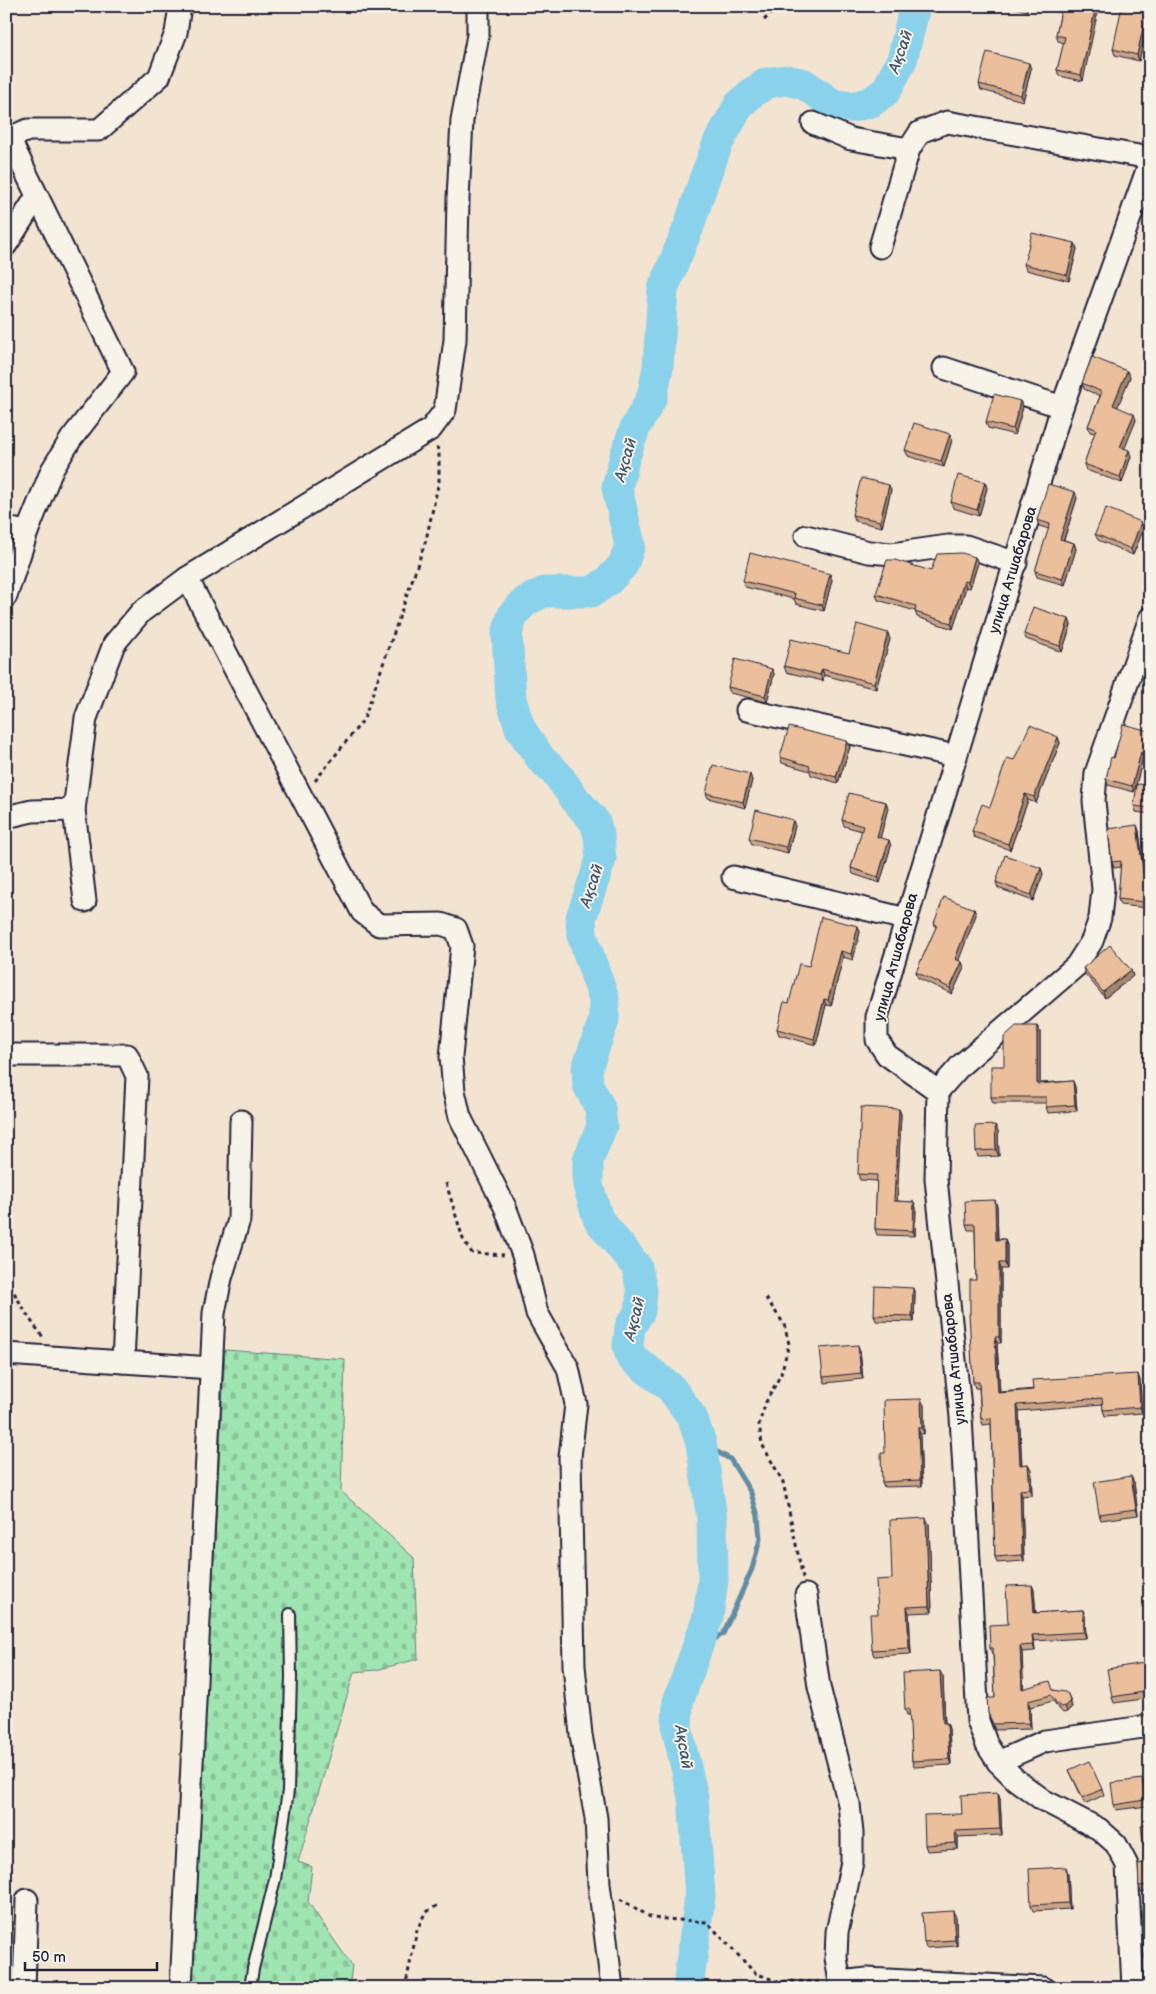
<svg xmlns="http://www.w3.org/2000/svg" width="1156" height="1994" font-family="'Balsamiq Sans',sans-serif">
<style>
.cemetery{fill:url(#cemetery-stones);stroke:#608476}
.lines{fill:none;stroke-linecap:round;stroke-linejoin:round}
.stream{stroke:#608ca5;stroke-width:5}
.river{stroke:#8ad2eb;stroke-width:31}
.lane-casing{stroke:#22223b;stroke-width:14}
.street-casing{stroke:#22223b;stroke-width:25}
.path{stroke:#22223b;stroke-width:3;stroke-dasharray:4 4;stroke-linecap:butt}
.lane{stroke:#f7f3e8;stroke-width:10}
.street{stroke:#f7f3e8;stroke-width:21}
.wall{fill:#caa485;stroke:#22223b}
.shaded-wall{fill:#a4866c;stroke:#22223b}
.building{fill:#ebbf9b;stroke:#22223b}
.labels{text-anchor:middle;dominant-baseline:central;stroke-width:4;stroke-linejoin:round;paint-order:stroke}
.street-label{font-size:15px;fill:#22223b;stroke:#f7f3e8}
.water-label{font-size:16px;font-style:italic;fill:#415770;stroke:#f7f3e8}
</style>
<defs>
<pattern id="cemetery-stones" width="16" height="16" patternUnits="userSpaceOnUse" patternTransform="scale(1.25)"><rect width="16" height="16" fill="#9fe5b2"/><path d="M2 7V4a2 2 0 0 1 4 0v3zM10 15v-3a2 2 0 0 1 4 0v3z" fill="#89c49a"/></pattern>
</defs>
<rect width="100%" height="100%" fill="#f3e3d1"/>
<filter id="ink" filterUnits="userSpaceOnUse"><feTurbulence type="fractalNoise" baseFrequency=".02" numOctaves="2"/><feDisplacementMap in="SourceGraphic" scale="10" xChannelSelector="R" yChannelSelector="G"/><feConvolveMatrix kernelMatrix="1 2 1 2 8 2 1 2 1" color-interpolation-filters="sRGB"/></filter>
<g filter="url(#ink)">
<!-- cemetery -->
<path class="cemetery" d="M225,1350L345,1359L341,1491L414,1558L418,1659L376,1670L354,1672L298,1862L312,1867L308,1902L352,1966L349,1988H191Z"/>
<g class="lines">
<!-- stream -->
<path class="stream" d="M696,1651L723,1634L752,1569L760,1539L758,1516L751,1493L730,1459L701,1443"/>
<!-- river -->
<path class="river" d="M688,1988L700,1896L693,1797L677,1729L678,1702L708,1617L713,1580L712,1519L701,1443L692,1417L671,1388L631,1357L628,1346L630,1327L640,1311L642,1291L637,1267L598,1219L588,1185V1160L602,1126L600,1108L588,1085L587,1068L604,1020V999L582,935L581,918L601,859L599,836L595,822L575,799L557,774L541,759L520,728L511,699L507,634L513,614L526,601L544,592H592L608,581L623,565L630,545L617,488L625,456L635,428L652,397L658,367L663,289L689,226L704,180L718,143L739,105L752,93L767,83L786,80L804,84L834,105L852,107L871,102L886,91L902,60L915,6"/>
<defs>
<path id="lane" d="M250,1988L253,1969L275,1879L288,1791L291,1677L290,1614"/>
<g id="street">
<path d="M813,123L851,139L909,149"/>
<path d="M6,245L37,196"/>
<path d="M880,247L909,149L920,132L947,122L1150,158"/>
<path d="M944,368L1062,407"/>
<path d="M6,528L27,532"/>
<path d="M806,536L869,552L892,554L948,546H966L1016,563"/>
<path d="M187,578L362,912L379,925L441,924L456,929L462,946L451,1057L454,1091L460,1117L505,1207L523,1255L537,1313L568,1368L576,1404L570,1457L574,1666L581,1735L596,1818L599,1884L612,1988"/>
<path d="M6,596L27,532L52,470L71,439L123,372L9,138L28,130H99L159,77L176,33L180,6"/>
<path d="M747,710L955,756"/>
<path d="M6,817L32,811L74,810"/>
<path d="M733,877L906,919"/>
<path d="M85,901L74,810L86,718L114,644L141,612L187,578L431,429L445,410L455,340L458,199L462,120L478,35V6"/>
<path d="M6,1055H127L137,1076L123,1362"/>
<path d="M938,1091L961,1065L1076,966L1092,941L1100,918L1103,889L1094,801L1096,773L1150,618"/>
<path d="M6,1354L211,1368"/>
<path d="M806,1595L819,1687L849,1804L852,1833V1862L837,1932L836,1958L841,1988"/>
<path d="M998,1762L1045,1741L1150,1726"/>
<path d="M841,1982L867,1979L1043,1988"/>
<path d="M24,1988L27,1900"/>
<path d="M181,1988L214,1313L221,1278L239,1220L241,1121"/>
<path d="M1133,1988L1127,1865L1116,1844L1099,1829L1043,1800L1016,1780L998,1762L987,1745L978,1721L961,1417L936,1179L938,1091L887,1055L877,1040V1017L1062,407L1150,162"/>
</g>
</defs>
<!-- lane casing -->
<use href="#lane" class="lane-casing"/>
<!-- street casing -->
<use href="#street" class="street-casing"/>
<!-- path -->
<g class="path">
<path d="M764,20L780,6"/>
<path d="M315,781L364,719L426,540L439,481V452L437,447"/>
<path d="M446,1183L463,1239L472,1253L504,1255"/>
<path d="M6,1279L29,1318L43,1337"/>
<path d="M766,1298L784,1324L789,1344L781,1374L766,1402L759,1424L762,1444L783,1482L803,1578"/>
<path d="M620,1899L652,1918L707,1922L755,1973L776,1981L823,1982"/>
<path d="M405,1988L417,1930L425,1913L438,1905"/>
</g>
<!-- lane -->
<use href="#lane" class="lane"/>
<!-- street -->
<use href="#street" class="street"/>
</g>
<!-- wall -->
<g class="wall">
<path d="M1007,6H1028L1027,11Z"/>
<path d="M1062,6L1083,81L1059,76L1057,70L1064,43L1058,41L1056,35Z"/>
<path d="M1150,6V12L1139,61L1115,55L1113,49Z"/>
<path d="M1031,69L1023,101L981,90L979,84Z"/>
<path d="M1075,243L1077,249L1069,281L1026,270L1024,264Z"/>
<path d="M1130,377L1117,407L1136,420L1124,448L1131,456L1122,483L1086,470L1084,464L1095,433L1090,432L1088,426L1100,396L1084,389L1082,383Z"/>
<path d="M1020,401L1023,407L1015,435L988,428L986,422Z"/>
<path d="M952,440L944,467L908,456L905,450Z"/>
<path d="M985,482L987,488L979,516L953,508L951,502Z"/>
<path d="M891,490L882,527L855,521L852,515Z"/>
<path d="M1077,498L1064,540L1074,543L1076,549L1065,585L1037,577L1035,571L1049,529L1039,526L1037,520Z"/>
<path d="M1144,528L1133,555L1098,540L1095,534Z"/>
<path d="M975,557L978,563L970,588L966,587L953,629L917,617L915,611L878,600L876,594L931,571Z"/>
<path d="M832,580L824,611L796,604L794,599L745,587L743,581Z"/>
<path d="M1069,619L1071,625L1062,652L1026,639L1024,634Z"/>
<path d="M890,639L876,689L824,675L823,681L786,672L784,666L849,653Z"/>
<path d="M772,669L774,674L767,702L730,693L728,687Z"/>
<path d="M1149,731L1150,744L1146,759L1143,758L1134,792L1108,785L1106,779Z"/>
<path d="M1058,737L1060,743L1036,803L1028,800L1010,850L974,837L972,831L990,807L1014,760Z"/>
<path d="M847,741L850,747L838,783L811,775L810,771L782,763L780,757Z"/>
<path d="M752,780L745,808L708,798L706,793Z"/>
<path d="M1150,785V814L1136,812L1134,806Z"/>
<path d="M886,802L888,808L880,838L891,846L880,883L853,874L851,868L862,831L844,826L842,820Z"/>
<path d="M1137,825L1139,831L1145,879H1147L1150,885L1147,908L1120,905L1118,899L1121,867L1114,868L1112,862Z"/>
<path d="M795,826L788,853L752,844L749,838Z"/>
<path d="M1041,868L1043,874L1033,901L998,888L996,882Z"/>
<path d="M974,909L976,915L958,960L962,962L964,968L952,994L918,978L916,972L936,928L934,923Z"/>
<path d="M858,926L860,932L853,960L843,957L831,1006L826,1005L816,1045L779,1035L777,1029L789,1003L809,966Z"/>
<path d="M1083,968L1131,970L1133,976L1105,998L1085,974Z"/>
<path d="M1037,1026L1040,1032V1083L1073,1081L1075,1087L1077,1111L1048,1113L1046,1107V1103H993L991,1097L1004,1066Z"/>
<path d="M899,1109L901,1114L897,1201L914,1202L916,1208L915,1236L877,1235L875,1229L877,1181L860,1180L858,1174Z"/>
<path d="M995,1125L998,1131L999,1156L978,1157L976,1151Z"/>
<path d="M997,1206L998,1239H1005L1007,1245V1269H1001V1343H997L1000,1392L1140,1380L1142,1413L1105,1416L1103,1410V1404L1019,1411L1022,1465L1028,1464L1031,1470L1032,1495L1022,1496L1024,1561L997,1563L995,1557L991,1424L983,1425L981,1419L979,1388H975L973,1382L970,1314L976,1280L975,1230H968L966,1224Z"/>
<path d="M915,1294L914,1322L876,1321L874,1315Z"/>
<path d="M860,1351L863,1379L825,1383L823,1377Z"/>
<path d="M924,1405V1434H920L922,1486L884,1487L882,1482L885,1453Z"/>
<path d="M1134,1482L1138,1515L1101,1520L1099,1514Z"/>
<path d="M929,1524L932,1612L909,1613L911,1654L874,1656L872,1650L878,1614L892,1579Z"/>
<path d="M1032,1585L1034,1590L1036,1613L1083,1610L1085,1616L1086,1638L1034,1641L1035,1651L1022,1652L1023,1689L1053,1690L1068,1694L1072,1707L1067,1712L1063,1713L1060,1710L1053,1701L1030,1707L1031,1729L995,1730L988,1713L995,1698L993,1653L992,1654L990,1648L1008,1624Z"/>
<path d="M1150,1662V1698L1114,1703L1112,1697Z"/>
<path d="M943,1677L945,1723H947L949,1729L951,1765L914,1767L912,1761L910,1715H907L905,1709Z"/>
<path d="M1069,1770L1102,1789L1104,1795L1085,1804Z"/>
<path d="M1142,1779L1144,1785L1147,1806L1116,1810L1114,1805Z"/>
<path d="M998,1793L1000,1799L1002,1835L958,1837V1849L927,1851L925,1845L962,1814Z"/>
<path d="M1150,1823V1891L1141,1892L1139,1886L1146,1863Z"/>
<path d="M1068,1873L1070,1909L1033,1911L1031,1905Z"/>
<path d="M956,1917L957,1946L926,1948L924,1942Z"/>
<path d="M1150,1942V1974H1149L1147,1968Z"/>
</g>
<!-- shaded-wall -->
<g class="shaded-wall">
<path d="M1025,6H1028L1027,11Z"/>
<path d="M1096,6H1099L1083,81L1081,75Z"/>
<path d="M1148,6H1150V12L1139,61L1137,55Z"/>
<path d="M1029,63L1031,69L1023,101L1021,95Z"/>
<path d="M1075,243L1077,249L1069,281L1067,275Z"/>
<path d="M1127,371L1130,377L1116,411L1113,405Z"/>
<path d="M1020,401L1023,407L1015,435L1013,429Z"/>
<path d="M1134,414L1136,420L1123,453L1120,447Z"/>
<path d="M950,434L952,440L944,467L941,461Z"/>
<path d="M1129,450L1131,456L1122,483L1120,477Z"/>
<path d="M985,482L987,488L979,516L977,510Z"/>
<path d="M889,485L891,490L882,527L880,521Z"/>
<path d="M1075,492L1077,498L1062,545L1060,539Z"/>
<path d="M1141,522L1144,528L1133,555L1131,549Z"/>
<path d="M1074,543L1076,549L1065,585L1062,579Z"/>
<path d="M975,557L978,563L970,588L968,582Z"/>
<path d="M830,574L832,580L824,611L822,605Z"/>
<path d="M964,581L966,587L953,629L951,623Z"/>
<path d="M1069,619L1071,625L1062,652L1060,646Z"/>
<path d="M888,633L890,639L876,689L874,683Z"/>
<path d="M772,669L774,674L767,702L765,696Z"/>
<path d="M822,669L824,675L823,681L820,675Z"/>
<path d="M1149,731L1150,744L1146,759L1144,753Z"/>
<path d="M1058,737L1060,743L1036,803L1034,797Z"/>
<path d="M847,741L850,747L838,783L836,777Z"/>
<path d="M1141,752L1143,758L1134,792L1132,786Z"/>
<path d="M750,774L752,780L745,808L743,802Z"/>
<path d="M1025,794L1028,800L1010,850L1008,844Z"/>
<path d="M886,802L888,808L879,843L877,837Z"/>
<path d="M793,820L795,826L788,853L786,847Z"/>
<path d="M1137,825L1139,831L1146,885L1144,879Z"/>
<path d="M889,840L891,846L880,883L878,877Z"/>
<path d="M1041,868L1043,874L1033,901L1031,895Z"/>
<path d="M1147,879L1150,885L1147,908L1145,902Z"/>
<path d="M974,909L976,915L957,965L955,959Z"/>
<path d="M858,926L860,932L853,960L851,954Z"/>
<path d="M841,951L843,957L831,1006L828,1000Z"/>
<path d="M962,962L964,968L952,994L950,988Z"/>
<path d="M1131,970L1133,976L1105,998L1103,992Z"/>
<path d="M824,999L826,1005L816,1045L814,1039Z"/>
<path d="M1037,1026L1040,1032V1089L1037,1084Z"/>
<path d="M1073,1081L1075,1087L1077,1111L1075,1105Z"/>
<path d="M899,1109L901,1114L897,1207L894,1201Z"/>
<path d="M995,1125L998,1131L999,1156L996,1150Z"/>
<path d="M995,1200L997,1206L998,1245L996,1240Z"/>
<path d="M914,1202L916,1208L915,1236L913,1231Z"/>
<path d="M1005,1239L1007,1245V1269L1005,1263Z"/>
<path d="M999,1263L1001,1269V1343L999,1337Z"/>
<path d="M913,1288L915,1294L914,1322L912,1316Z"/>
<path d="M995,1337L997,1343L1000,1399L998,1393Z"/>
<path d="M858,1345L860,1351L863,1379L861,1373Z"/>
<path d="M1138,1374L1140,1380L1142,1413L1140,1407Z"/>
<path d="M921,1399L924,1405V1434L922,1428Z"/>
<path d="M1017,1405L1019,1411L1022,1471L1020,1465Z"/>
<path d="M918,1428L920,1434L922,1486L920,1480Z"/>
<path d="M1028,1464L1031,1470L1032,1495L1030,1489Z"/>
<path d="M1131,1476L1134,1482L1138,1515L1136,1509Z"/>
<path d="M1020,1490L1022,1496L1024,1561L1022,1555Z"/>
<path d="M926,1518L929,1524L932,1612L929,1606Z"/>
<path d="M1032,1585L1034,1590L1036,1619L1034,1613Z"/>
<path d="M907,1607L909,1613L911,1654L909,1648Z"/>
<path d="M1083,1610L1085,1616L1086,1638L1084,1632Z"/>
<path d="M1032,1635L1034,1641L1035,1651L1033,1645Z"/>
<path d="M1020,1646L1022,1652L1024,1695L1022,1689Z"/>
<path d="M940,1671L943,1677L945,1729L943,1723Z"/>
<path d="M1068,1694L1072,1707L1067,1712L1065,1706Z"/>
<path d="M1028,1701L1030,1707L1031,1729L1029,1723Z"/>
<path d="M947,1723L949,1729L951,1765L949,1759Z"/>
<path d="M1142,1779L1144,1785L1147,1806L1145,1800Z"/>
<path d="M998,1793L1000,1799L1002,1835L1000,1829Z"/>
<path d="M955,1831L958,1837V1849L956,1843Z"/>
<path d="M1066,1867L1068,1873L1070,1909L1068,1903Z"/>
<path d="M953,1911L956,1917L957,1946L955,1940Z"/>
</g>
<!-- building -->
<g class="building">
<path d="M1062,6H1096L1081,75L1057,70L1065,37L1056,35Z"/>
<path d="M1122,6H1148L1137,55L1113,49Z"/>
<path d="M987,52L1029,63L1021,95L979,84Z"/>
<path d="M1032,233L1075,243L1067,275L1024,264Z"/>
<path d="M1092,357L1127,371L1113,405L1134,414L1120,447L1129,450L1120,477L1084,464L1096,429L1088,426L1102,392L1082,383Z"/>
<path d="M994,394L1020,401L1013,429L986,422Z"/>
<path d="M914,423L950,434L941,461L905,450Z"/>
<path d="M958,475L985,482L977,510L951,502Z"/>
<path d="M861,478L889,485L880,521L852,515Z"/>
<path d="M1048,484L1075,492L1060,539L1074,543L1062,579L1035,571L1050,524L1037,520Z"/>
<path d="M1106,508L1141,522L1131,549L1095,534Z"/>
<path d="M750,553L830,574L822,605L794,598L795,594L743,581Z"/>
<path d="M962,553L975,557L968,582L964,581L951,623L915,612L916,606L876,594L887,560H895L931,571L937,554Z"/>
<path d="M1033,607L1069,619L1060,646L1024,634Z"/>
<path d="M857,624L888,633L874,683L822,669L820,675L784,666L791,639L849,653Z"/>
<path d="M735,659L772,669L765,696L728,687Z"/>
<path d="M1123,724L1149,731L1144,753L1141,752L1132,786L1106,779L1111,757L1114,758Z"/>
<path d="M1030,725L1058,737L1034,797L1025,794L1008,844L972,831L982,804L990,807L1007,758L1014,760Z"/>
<path d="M789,727L847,741L836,777L809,769L810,766L780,757Z"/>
<path d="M713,765L750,774L743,802L706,793Z"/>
<path d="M1137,784L1150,785V808L1134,806Z"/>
<path d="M849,793L886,802L877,837L889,840L878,877L851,868L863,826L842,820Z"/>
<path d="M756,810L793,820L786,847L749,838Z"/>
<path d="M1137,825L1144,879H1147L1145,902L1118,899L1121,861L1112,862L1108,829Z"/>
<path d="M1005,855L1041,868L1031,895L996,882Z"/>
<path d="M944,897L974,909L955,959L962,962L950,988L916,972L937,925L934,923Z"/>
<path d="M821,917L858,926L851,954L841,951L828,1000L824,999L814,1039L777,1029L784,1002L789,1003L799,964L809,966Z"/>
<path d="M1110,945L1131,970L1103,992L1083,968Z"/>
<path d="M1016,1026H1037V1084L1073,1081L1075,1105L1046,1107V1097H991V1066H1004V1037Z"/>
<path d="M861,1107L899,1109L894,1201L914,1202L913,1231L875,1229L877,1175L858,1174Z"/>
<path d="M995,1125L996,1150L976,1151L975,1126Z"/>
<path d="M995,1200L996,1240L1005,1239V1263H999V1337H995L998,1393L1033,1390L1032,1380L1138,1374L1140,1407L1103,1410L1102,1398L1017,1405L1020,1465L1028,1464L1030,1489L1020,1490L1022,1555L995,1557L991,1418L981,1419L979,1382H973L969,1314H970V1280H976L975,1224H966L965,1201Z"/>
<path d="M875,1286L913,1288L912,1316L874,1315Z"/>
<path d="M858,1345L861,1373L823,1377L820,1348Z"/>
<path d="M921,1399L922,1428H918L920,1480L882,1482L881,1453H885L884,1400Z"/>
<path d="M1131,1476L1136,1509L1099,1514L1094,1482Z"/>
<path d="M926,1518L929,1606L907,1607L909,1648L872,1650L870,1614H878L876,1580L892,1579L890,1520Z"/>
<path d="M1032,1585L1034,1613L1083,1610L1084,1632L1032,1635L1033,1645L1020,1646L1022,1689L1050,1681L1053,1690L1065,1692L1068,1694L1070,1701L1065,1706L1061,1707L1057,1704L1051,1695L1028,1701L1029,1723L993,1724L988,1713L987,1698H995L993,1648H990L989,1625L1008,1624L1006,1586Z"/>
<path d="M1150,1662V1691L1112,1697L1107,1669Z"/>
<path d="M940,1671L943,1723H947L949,1759L912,1761L909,1709H905L903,1673Z"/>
<path d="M1089,1761L1102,1789L1083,1798L1069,1770Z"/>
<path d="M1142,1779L1145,1800L1114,1805L1111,1783Z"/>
<path d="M998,1793L1000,1829L955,1831L956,1843L925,1845L924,1815L962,1814L961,1795Z"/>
<path d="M1150,1823V1885L1139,1886L1138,1864L1146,1863L1141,1825Z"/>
<path d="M1066,1867L1068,1903L1031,1905L1029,1869Z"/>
<path d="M953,1911L955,1940L924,1942L922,1913Z"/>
<path d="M1150,1942V1968H1147L1142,1943Z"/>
</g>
</g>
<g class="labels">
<!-- street labels -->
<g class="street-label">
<text transform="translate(1013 570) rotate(-73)">улица Атшабарова</text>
<text transform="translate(896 957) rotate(-75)">улица Атшабарова</text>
<text transform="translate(954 1359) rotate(-96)">улица Атшабарова</text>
</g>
<!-- water labels -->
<g class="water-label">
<text transform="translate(901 52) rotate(-71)">Ақсай</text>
<text transform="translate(626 460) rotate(-74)">Ақсай</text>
<text transform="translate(592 886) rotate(-72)">Ақсай</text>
<text transform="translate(635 1319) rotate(-76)">Ақсай</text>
<text transform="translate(683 1747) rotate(80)">Ақсай</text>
</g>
</g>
<!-- margin -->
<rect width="1156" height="1994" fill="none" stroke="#f7f3e8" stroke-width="25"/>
<rect x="12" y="12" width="1131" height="1969" fill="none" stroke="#22223b" stroke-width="2" filter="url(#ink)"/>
<!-- scale -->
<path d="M25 1962v8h132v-8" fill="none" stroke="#22223b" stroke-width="2.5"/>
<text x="32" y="1962" font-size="15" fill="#22223b" stroke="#f7f3e8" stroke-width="4" paint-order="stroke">50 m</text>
</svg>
